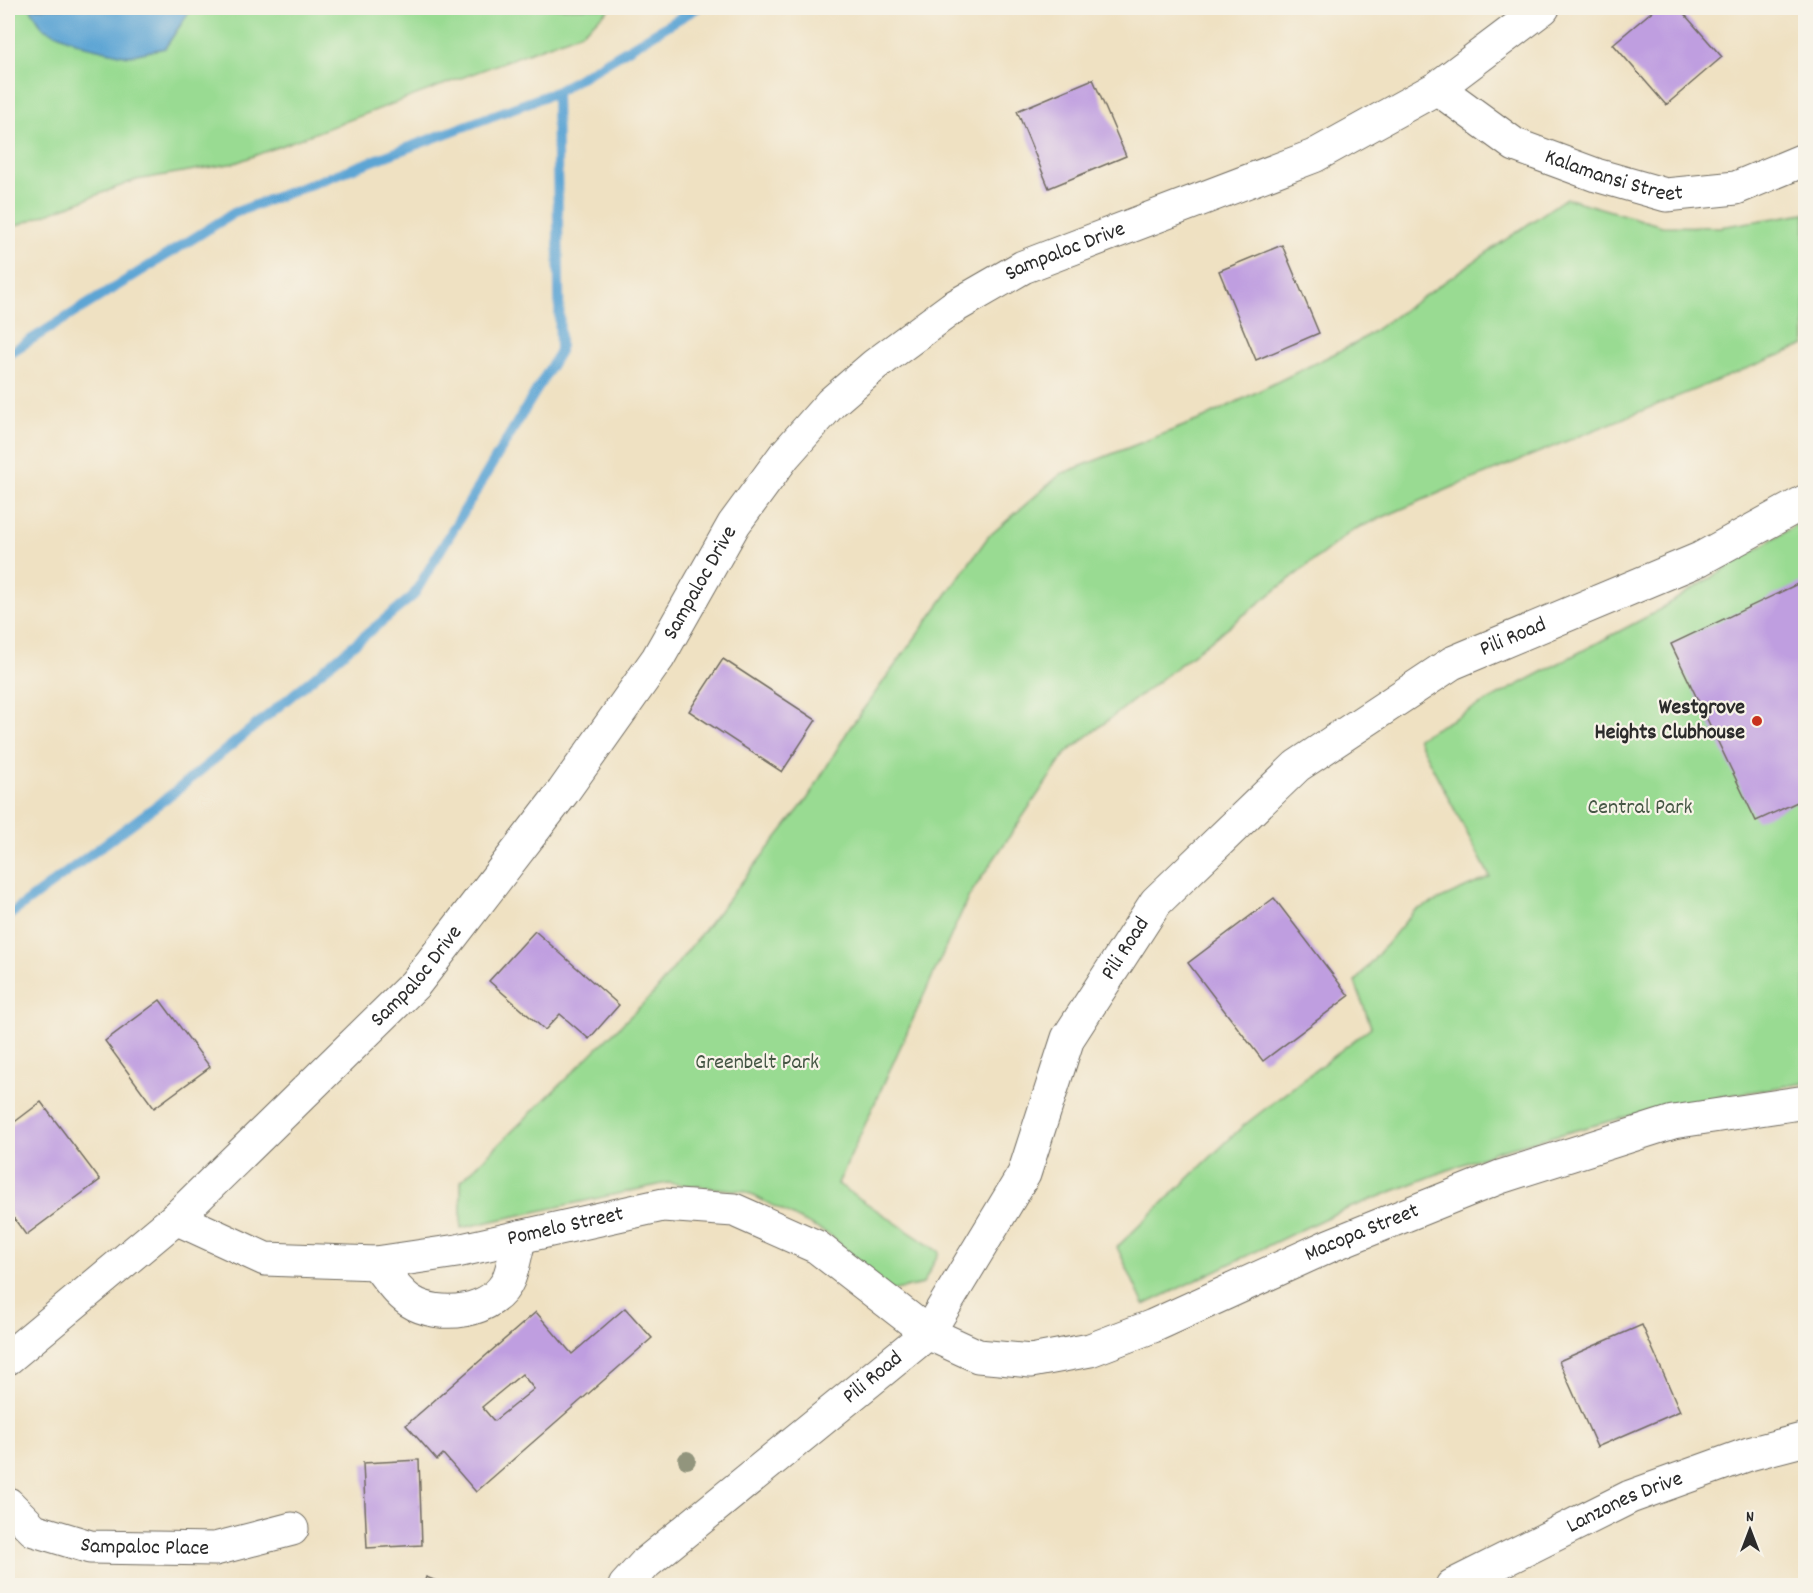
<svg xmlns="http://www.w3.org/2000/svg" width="1813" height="1593" font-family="Dekko,sans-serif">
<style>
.green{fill:#99db92;stroke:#62835e;stroke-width:1.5}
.water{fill:#5da5d4;stroke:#446880;stroke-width:1.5}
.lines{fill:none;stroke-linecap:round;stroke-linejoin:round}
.stream{stroke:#5da5d4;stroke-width:10}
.building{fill:#bf9ee0;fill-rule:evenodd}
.minor-casing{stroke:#706b60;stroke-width:35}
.minor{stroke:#fff;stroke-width:33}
.tree{fill:#92957d}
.poi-dot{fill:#c8321e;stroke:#f7f3e8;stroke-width:2}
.labels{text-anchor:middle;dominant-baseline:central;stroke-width:4.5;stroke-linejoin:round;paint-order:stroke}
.street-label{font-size:22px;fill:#2b2b2b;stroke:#f7f3e8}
.poi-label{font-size:22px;font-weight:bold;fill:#2b2b2b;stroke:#f7f3e8;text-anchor:end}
.park-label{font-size:22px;fill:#465745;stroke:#f7f3e8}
</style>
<rect width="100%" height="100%" fill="#f7f3e8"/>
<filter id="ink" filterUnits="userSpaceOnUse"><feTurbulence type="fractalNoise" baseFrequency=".0167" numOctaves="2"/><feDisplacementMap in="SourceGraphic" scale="12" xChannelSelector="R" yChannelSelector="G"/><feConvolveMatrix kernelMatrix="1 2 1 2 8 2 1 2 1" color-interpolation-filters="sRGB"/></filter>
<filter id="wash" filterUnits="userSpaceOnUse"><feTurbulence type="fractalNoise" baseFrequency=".008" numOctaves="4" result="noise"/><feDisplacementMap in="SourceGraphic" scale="24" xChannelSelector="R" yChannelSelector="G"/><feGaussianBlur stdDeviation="1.35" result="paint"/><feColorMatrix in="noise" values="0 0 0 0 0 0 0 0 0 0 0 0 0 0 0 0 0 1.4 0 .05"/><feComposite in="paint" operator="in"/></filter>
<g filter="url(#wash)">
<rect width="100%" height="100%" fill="#efe1c2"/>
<!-- green -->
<g class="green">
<path d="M8,8H611L581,33L235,163L136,180L8,229Z"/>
<path d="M1566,198L1662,226L1720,227L1805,213V345L1453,487L1353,530L1066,753L969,896L838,1184L939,1252L923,1284L891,1291L830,1235L744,1191L667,1183L461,1228V1181L655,992L808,798L849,729L988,537L1061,474L1204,418L1356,343Z"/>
<path d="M1805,519V1083L1675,1104L1497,1151L1334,1214L1144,1305L1117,1247L1243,1126L1371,1027L1355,982L1414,911L1490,877L1417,738L1654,613Z"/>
</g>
<!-- water -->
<path class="water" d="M30,8H192L165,48L128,56L85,46L43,28Z"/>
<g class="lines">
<!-- stream -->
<g class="stream">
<path d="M8,354L234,213L556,92L697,8"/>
<path d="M8,916L172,794L413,596L560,351L556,92"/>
</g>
</g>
<g id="blocks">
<!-- building -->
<g class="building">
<path d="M1656,8H1679L1722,57L1666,105L1613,44Z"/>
<path d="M1093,79L1126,156L1049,188L1017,111Z"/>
<path d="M1282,245L1319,333L1256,360L1219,271Z"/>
<path d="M1806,580V798L1756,821L1671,644Z"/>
<path d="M723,659L816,720L782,772L689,711Z"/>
<path d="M1274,898L1349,996L1263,1061L1188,963Z"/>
<path d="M535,931L619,1005L589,1039L560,1014L545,1030L489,981Z"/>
<path d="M160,1000L210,1067L154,1108L105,1041Z"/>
<path d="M41,1102L100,1180L26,1235L8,1210V1127Z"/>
<path d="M625,1308L652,1338L476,1492L443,1454L437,1460L406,1425L536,1312L572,1354ZM522,1374L534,1389L494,1421L482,1407Z"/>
<path d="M1642,1325L1680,1411L1597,1447L1559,1361Z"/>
<path d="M419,1460L422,1545L367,1548L363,1463Z"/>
<path d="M426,1577L447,1585V1586H423Z"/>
</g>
</g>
</g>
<g filter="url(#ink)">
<use href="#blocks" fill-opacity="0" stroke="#706b60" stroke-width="1.5"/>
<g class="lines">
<defs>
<g id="minor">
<path id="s1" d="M1437,88L1515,145L1596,175L1666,195L1736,188L1806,159"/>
<path id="s2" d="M176,1218L265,1259L376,1263L457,1251L663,1205L734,1210L817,1247L928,1333L978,1356L1031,1361L1090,1350L1153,1326L1331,1245L1500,1177L1673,1122L1806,1102"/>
<path d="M376,1263C386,1276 397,1292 410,1301C439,1320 495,1313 509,1278C514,1265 516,1250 520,1237"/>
<path id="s3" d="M8,1358L176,1218L415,984L563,792L658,658L734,524L784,456L831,403L875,365L952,308L1023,267L1314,156L1437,88L1543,8"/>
<path id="s4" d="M8,1504L34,1530L90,1547L215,1549L292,1529"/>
<path id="s5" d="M625,1586L646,1563L928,1333L1024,1174L1068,1038L1156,902L1297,766L1452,663L1700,559L1806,501"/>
<path id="s6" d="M1452,1586L1630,1497L1749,1454L1806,1439"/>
</g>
</defs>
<!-- minor casing -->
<use href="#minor" class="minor-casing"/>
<!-- minor -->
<use href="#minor" class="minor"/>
</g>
<!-- trees -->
<circle class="tree" cx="687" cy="1460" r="9"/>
</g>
<!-- markers -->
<circle class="poi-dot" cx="1757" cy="721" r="6"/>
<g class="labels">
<!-- street labels -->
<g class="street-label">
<text stroke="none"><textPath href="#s1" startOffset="201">Kalamansi Street</textPath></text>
<text stroke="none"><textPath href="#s3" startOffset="1550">Sampaloc Drive</textPath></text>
<text stroke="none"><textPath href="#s3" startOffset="1046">Sampaloc Drive</textPath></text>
<text stroke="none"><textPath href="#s5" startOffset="1334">Pili Road</textPath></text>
<text stroke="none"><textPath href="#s5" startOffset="830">Pili Road</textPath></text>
<text stroke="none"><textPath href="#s3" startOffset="560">Sampaloc Drive</textPath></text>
<text stroke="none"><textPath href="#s2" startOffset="402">Pomelo Street</textPath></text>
<text stroke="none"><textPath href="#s2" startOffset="1269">Macopa Street</textPath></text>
<text stroke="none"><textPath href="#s5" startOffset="324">Pili Road</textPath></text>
<text stroke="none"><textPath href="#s6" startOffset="192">Lanzones Drive</textPath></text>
<text stroke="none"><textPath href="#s4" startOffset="150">Sampaloc Place</textPath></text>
</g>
<!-- poi labels -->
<g class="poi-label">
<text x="1745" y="708">Westgrove<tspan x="1745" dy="25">Heights Clubhouse</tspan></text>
</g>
<!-- park labels -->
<g class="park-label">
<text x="1640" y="808">Central Park</text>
<text x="757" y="1063">Greenbelt Park</text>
</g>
</g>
<!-- margin -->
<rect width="1813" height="1593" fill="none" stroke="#f7f3e8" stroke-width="30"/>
<!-- north arrow -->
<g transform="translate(1750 1530)" stroke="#f7f3e8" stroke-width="4.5" paint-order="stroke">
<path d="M0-4.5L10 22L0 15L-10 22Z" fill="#2b2b2b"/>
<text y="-9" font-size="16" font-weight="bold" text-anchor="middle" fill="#2b2b2b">N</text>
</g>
</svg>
